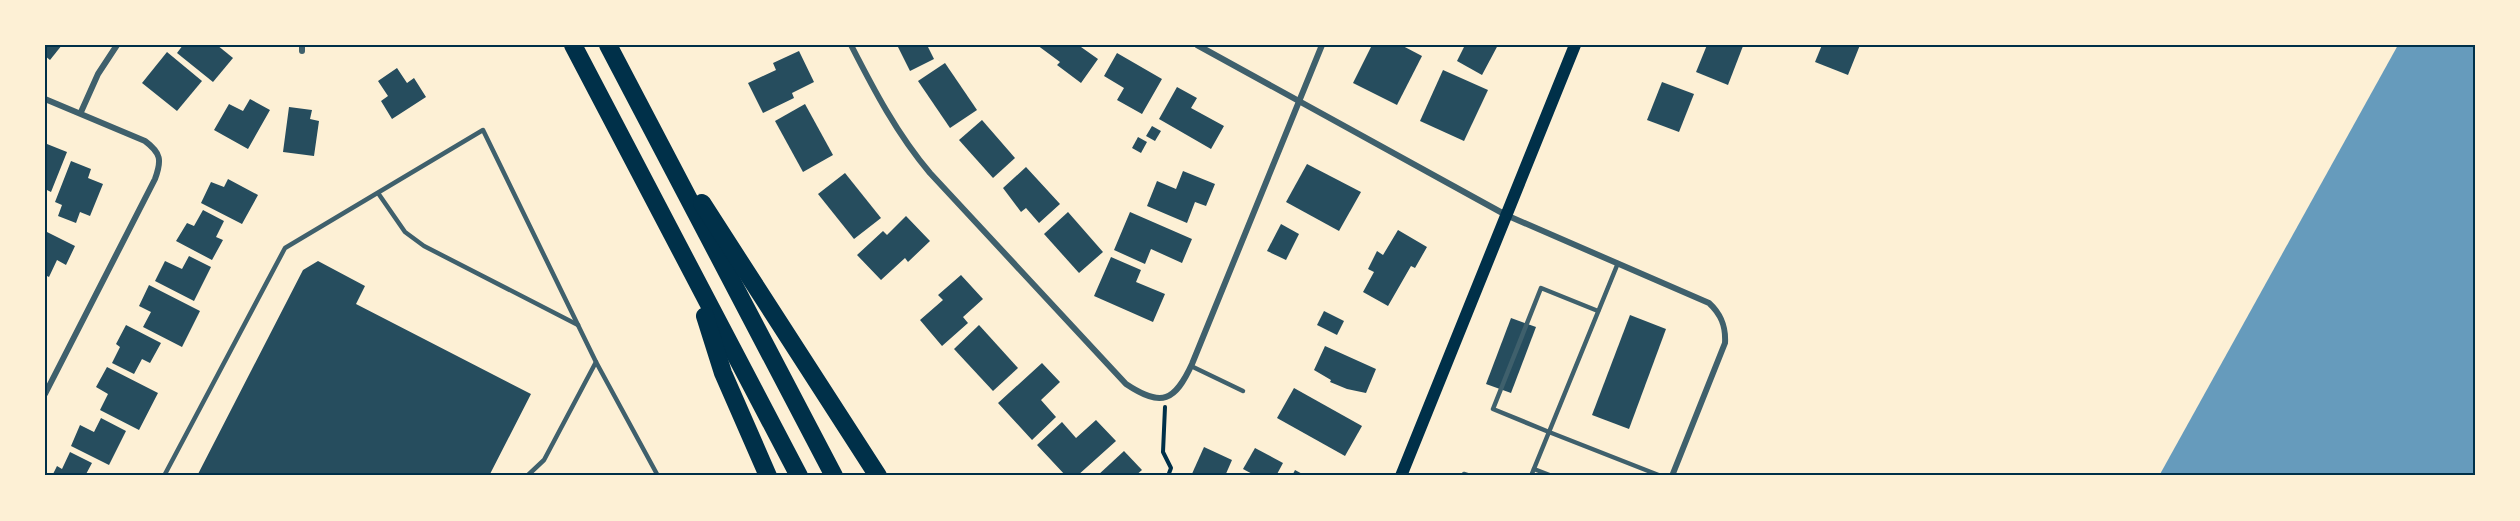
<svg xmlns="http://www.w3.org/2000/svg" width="2520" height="521" font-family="Figtree,sans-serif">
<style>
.water{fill:#669bbc}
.building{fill:#264d5e}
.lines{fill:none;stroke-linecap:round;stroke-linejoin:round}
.path{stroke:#003049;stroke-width:4}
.service{stroke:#3f606c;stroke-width:4.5}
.minor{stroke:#3f606c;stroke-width:6}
.secondary{stroke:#003049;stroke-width:12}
.motorway{stroke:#003049;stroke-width:18}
.neatline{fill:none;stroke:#003049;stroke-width:2}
</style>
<rect width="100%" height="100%" fill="#fdf0d5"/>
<!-- water -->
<path class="water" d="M2398,45H2475V476H2159Z"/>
<!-- building -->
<g class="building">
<path d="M45,45H62L50,60L45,56Z"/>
<path d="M183,45H217L233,58L213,82L177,53Z"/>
<path d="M897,45H927L934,59L910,71Z"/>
<path d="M1037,45H1083L1081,47L1098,59L1081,83L1057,65L1060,62Z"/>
<path d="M1372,45H1401L1422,56L1397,105L1353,83Z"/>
<path d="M1465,45H1498L1482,75L1457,61Z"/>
<path d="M1707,45L1743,46L1728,85L1696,72Z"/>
<path d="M1822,45H1860L1848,75L1815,62Z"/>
<path d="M799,51L814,82L792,93L794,98L763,113L748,83L776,70L773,63Z"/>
<path d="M167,52L202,81L177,111L142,83Z"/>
<path d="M1117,53L1162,79L1142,114L1117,100L1124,88L1104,76Z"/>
<path d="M945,63L977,110L950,128L918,81Z"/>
<path d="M397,68L407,83L414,78L426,97L392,119L381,101L388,96L378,81Z"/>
<path d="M1443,70L1488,90L1464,141L1420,121Z"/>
<path d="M1662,82L1694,94L1679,132L1647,120Z"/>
<path d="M1177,87L1197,98L1191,108L1224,126L1211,149L1159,119Z"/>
<path d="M250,99L270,110L248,149L214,130L229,104L243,111Z"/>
<path d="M805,104L833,155L803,172L775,121Z"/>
<path d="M289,107L312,110L310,119L319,121L314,156L283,152Z"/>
<path d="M982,120L1015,158L993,178L959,140Z"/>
<path d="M1152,126L1161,131L1155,141L1146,136Z"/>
<path d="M1138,137L1147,142L1141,153L1132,148Z"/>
<path d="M47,144L67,152L51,192L45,189V150Z"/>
<path d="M71,161L91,169L88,178L103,184L90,216L80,212L76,223L58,216L62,205L55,202Z"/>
<path d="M1307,164L1361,192L1339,231L1286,202Z"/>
<path d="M1026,167L1060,204L1039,223L1026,208L1021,212L1003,188Z"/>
<path d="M1183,171L1215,184L1206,206L1195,202L1187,223L1147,206L1157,181L1176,189Z"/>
<path d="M845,173L881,218L854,239L818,194Z"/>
<path d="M228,179L258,195L242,224L201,203L211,182L224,187Z"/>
<path d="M203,210L224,221L216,237L223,240L212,260L176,241L187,223L194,226Z"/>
<path d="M1068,212L1103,252L1079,273L1044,234Z"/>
<path d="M1130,212L1192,239L1182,263L1151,249L1145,264L1114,250Z"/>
<path d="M906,216L930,241L908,262L905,258L881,280L857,255L883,231L887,235Z"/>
<path d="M1281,224L1299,234L1286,260L1267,251Z"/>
<path d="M1398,230L1427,247L1415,268L1411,266L1388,306L1363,292L1374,272L1368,269L1377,251L1383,255Z"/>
<path d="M45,231L75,246L66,265L57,260L49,277L45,275Z"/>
<path d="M189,256L211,267L194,301L155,281L165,261L182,269Z"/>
<path d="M1111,257L1141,270L1136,282L1165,294L1153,322L1094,296Z"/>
<path d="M318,261L365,286L356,304L531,394L489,476H197L303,270Z"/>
<path d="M961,275L983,299L963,317L968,323L942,346L920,320L943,300L938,295Z"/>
<path d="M149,285L200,311L182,347L143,327L151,312L139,306Z"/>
<path d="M1324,311L1344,321L1337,335L1317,325Z"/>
<path d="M1630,315L1666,329L1629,429L1592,415Z"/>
<path d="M1511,318L1536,327L1511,393L1486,384Z"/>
<path d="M126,325L161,343L150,363L142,359L134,374L112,363L120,347L116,344Z"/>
<path d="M979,325L1018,368L993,391L954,349Z"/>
<path d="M1325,346L1376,369L1366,393L1347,389L1330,382L1331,380L1314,370Z"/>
<path d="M1042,363L1060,382L1041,400L1056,417L1032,440L998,403Z"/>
<path d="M107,367L158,393L139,430L100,410L108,394L96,387Z"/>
<path d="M1294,388L1362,426L1345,456L1277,418Z"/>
<path d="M101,418L126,431L109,465L71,446L80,425L94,432Z"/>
<path d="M1096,420L1116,441L1077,476H1066L1037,445L1062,422L1076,438Z"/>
<path d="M1204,447L1232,460L1225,476H1191Z"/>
<path d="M1255,448L1283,463L1276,476H1256L1243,469Z"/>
<path d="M1124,451L1142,470L1135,476H1097Z"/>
<path d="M70,452L92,463L85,476H52L57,466L62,469Z"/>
<path d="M1295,470L1306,476H1292Z"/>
</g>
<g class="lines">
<!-- path -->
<path class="path" d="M1165,407L1163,452L1171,468L1168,476"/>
<!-- service -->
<g class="service">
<path d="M378,193L405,232L424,246L578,325"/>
<path d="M1618,263L1549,432L1661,476"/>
<path d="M1191,366L1243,391"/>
<path d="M1534,469L1552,476"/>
<path d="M164,476L285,248L483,130L596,362L658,476"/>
<path d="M527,476L544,460L596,362"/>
<path d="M1463,476L1464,474L1470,476"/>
<path d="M1531,476L1549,432L1493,409L1541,288L1598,311"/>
</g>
<!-- minor -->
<g class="minor">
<path d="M302,45V51"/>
<path d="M851,45C874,90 897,134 930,173L1126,384C1162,408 1175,401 1192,364L1322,45"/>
<path d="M1197,45L1506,215L1709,303C1721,314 1726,326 1725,343L1672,476"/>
<path d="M45,99L145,141C161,153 162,160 155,179L45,394"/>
<path d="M81,112L98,74L117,45"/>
</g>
<!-- secondary -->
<path class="secondary" d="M1401,476L1575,45"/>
<!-- motorway -->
<g class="motorway">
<path d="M573,45L799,476"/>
<path d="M608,45L834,476"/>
<path d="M702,203L878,476"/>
<path d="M705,316L723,373L768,476"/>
</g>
</g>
<!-- border -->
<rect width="2520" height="521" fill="none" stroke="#fdf0d5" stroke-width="93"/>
<rect x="46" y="46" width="2428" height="428" class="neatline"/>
</svg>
